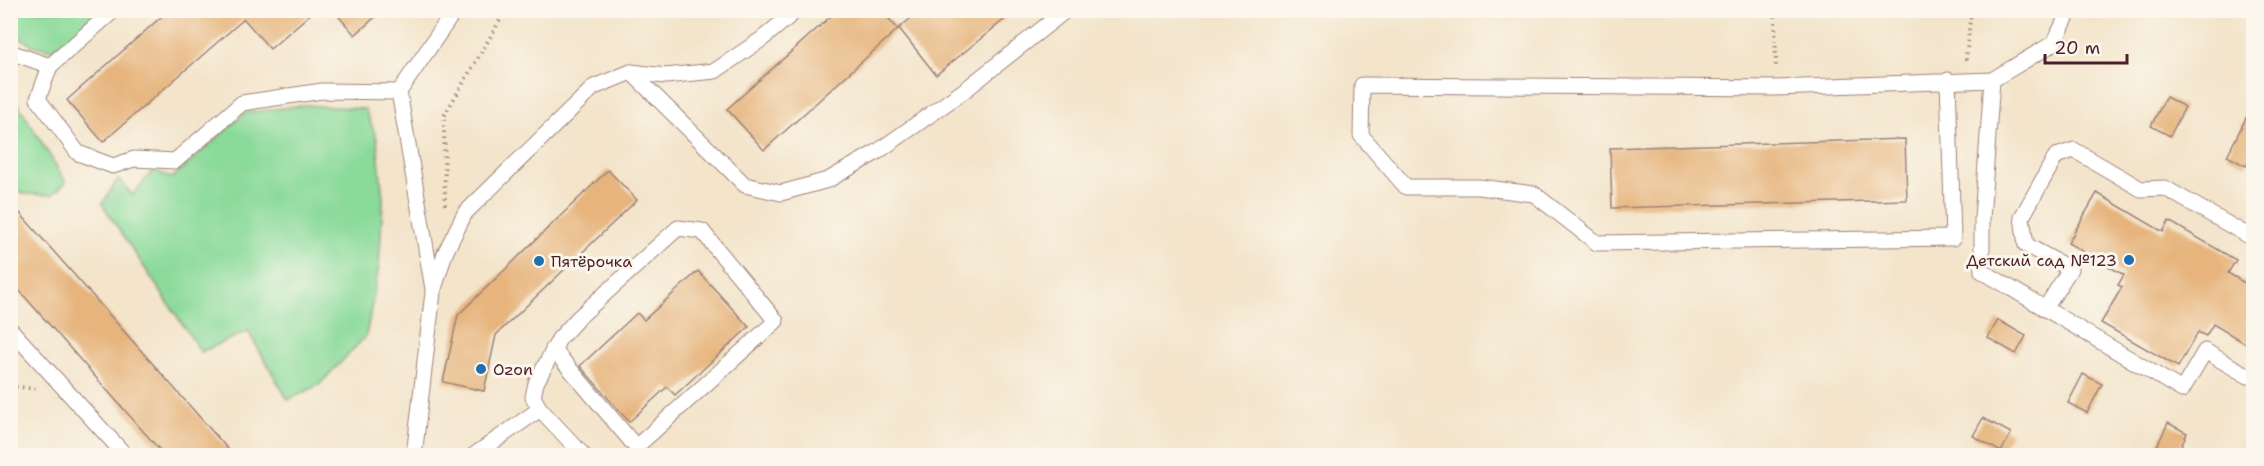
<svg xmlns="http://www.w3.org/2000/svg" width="2264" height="466" font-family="'Shantell Sans',sans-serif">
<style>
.green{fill:#8ada9a;stroke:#6a7c62;stroke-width:1.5}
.building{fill:#e6b47c}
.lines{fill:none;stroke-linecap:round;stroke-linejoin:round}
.lane-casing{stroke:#9e827a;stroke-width:17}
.path{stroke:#9e827a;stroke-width:4;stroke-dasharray:1.5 4.5;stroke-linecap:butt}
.lane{stroke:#fff;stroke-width:15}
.poi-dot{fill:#1f6fb2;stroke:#fbf7ec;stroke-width:2}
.labels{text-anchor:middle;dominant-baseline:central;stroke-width:6;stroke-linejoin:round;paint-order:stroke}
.poi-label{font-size:16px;fill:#4a1f2b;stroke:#fbf7ec;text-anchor:start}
</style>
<rect width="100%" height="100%" fill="#fbf7ec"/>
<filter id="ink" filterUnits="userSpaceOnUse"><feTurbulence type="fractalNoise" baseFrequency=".0167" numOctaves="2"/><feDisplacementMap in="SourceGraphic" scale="12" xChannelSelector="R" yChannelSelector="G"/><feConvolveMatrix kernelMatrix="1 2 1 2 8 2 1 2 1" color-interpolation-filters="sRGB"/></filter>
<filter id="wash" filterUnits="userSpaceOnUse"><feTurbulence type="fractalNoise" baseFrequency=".008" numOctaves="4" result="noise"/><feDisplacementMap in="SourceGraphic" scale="24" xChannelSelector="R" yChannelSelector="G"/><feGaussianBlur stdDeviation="1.35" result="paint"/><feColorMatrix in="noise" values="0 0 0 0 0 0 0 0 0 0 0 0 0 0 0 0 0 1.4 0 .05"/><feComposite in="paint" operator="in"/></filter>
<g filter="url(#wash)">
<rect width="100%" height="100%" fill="#f3e4ca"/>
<!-- green -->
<g class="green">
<path d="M11,11H101L75,35L51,50L31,45L11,31Z"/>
<path d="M11,96L18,104L66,182L52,195L24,194L11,187Z"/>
<path d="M305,105L365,109L377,139L383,200L379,266L366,336L319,385L288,400L248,331L201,352L102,204L118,179L133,195L153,170L172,178L245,113Z"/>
</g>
<g id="blocks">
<!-- building -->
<g class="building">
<path d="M169,10H315L270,49L244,19L103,142L67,100Z"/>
<path d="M333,10H383L355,35Z"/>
<path d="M838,10H881L898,29L764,150L727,109Z"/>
<path d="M921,10H1016L936,75L899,28Z"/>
<path d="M2166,97L2185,107L2170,136L2151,126Z"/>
<path d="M2253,104V152L2246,166L2227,156Z"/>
<path d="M1905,139L1907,200L1612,208L1610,148Z"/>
<path d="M608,170L637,200L496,335L484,391L443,382L458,315Z"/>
<path d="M2097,193L2163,232L2169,221L2236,260L2228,273L2253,288V348L2213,324L2206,336L2198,332L2178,367L2101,323L2122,287L2118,285L2124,275L2068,243Z"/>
<path d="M10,202L234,456H165L10,280Z"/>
<path d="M698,271L749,327L675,395L667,387L629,422L580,366L637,313L644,320Z"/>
<path d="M1998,320L2026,336L2016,354L1988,338Z"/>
<path d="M2083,374L2102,384L2087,413L2068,403Z"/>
<path d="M1983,418L2011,433L2001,452L1973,436Z"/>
<path d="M2168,423L2187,433L2176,456H2152Z"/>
</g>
</g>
</g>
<g filter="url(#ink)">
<use href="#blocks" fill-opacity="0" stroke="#9e827a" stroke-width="1.5"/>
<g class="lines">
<defs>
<g id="lane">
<path d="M10,52L50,66L114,10"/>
<path d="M50,66L38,99L78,153L113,166L134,159L175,161L242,103L322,91L399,92"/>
<path d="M631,72L745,185L781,193L828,180L877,152L965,90L1066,10"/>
<path d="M1948,80L1953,238L1597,243L1534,194L1479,187H1406L1361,135L1362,85L1776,88L1992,80L2054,43L2070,10"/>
<path d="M1992,80L1982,219V271L2182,390L2205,351L2248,376L2254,374"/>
<path d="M433,289L399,92L455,10"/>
<path d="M2045,309L2070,269L2026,245L2022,217L2056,156L2074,150L2141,189L2165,188L2254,239"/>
<path d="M10,329L126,456"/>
<path d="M540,409L584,456"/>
<path d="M414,456L433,292L445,253L465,213L594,87L631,72L665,76L715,71L762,39L797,10"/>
<path d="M473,456L540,409L533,397L536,383L559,339L578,318L678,228L702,231L776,321L636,447L553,349"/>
</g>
</defs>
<!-- lane casing -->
<use href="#lane" class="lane-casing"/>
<!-- path -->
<g class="path">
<path d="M1775,10L1776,67"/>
<path d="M1966,60L1971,10"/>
<path d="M445,205L444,116L506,10"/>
<path d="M10,386L37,389"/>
</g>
<!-- lane -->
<use href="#lane" class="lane"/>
</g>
</g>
<!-- markers -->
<g class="poi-dot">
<circle cx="2129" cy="260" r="6"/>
<circle cx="539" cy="261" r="6"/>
<circle cx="481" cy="369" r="6"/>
</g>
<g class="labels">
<!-- poi labels -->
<g class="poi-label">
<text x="2117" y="260" text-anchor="end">Детский сад №123</text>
<text x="551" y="261">Пятёрочка</text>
<text x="493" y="369">Ozon</text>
</g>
</g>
<!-- margin -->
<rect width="2264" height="466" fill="none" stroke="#fbf7ec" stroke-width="36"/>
<!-- scale -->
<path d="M2045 54v9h82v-9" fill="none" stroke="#4a1f2b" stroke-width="3"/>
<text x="2054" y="54" font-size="18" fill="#4a1f2b" stroke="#fbf7ec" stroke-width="4.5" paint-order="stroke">20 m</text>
</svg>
